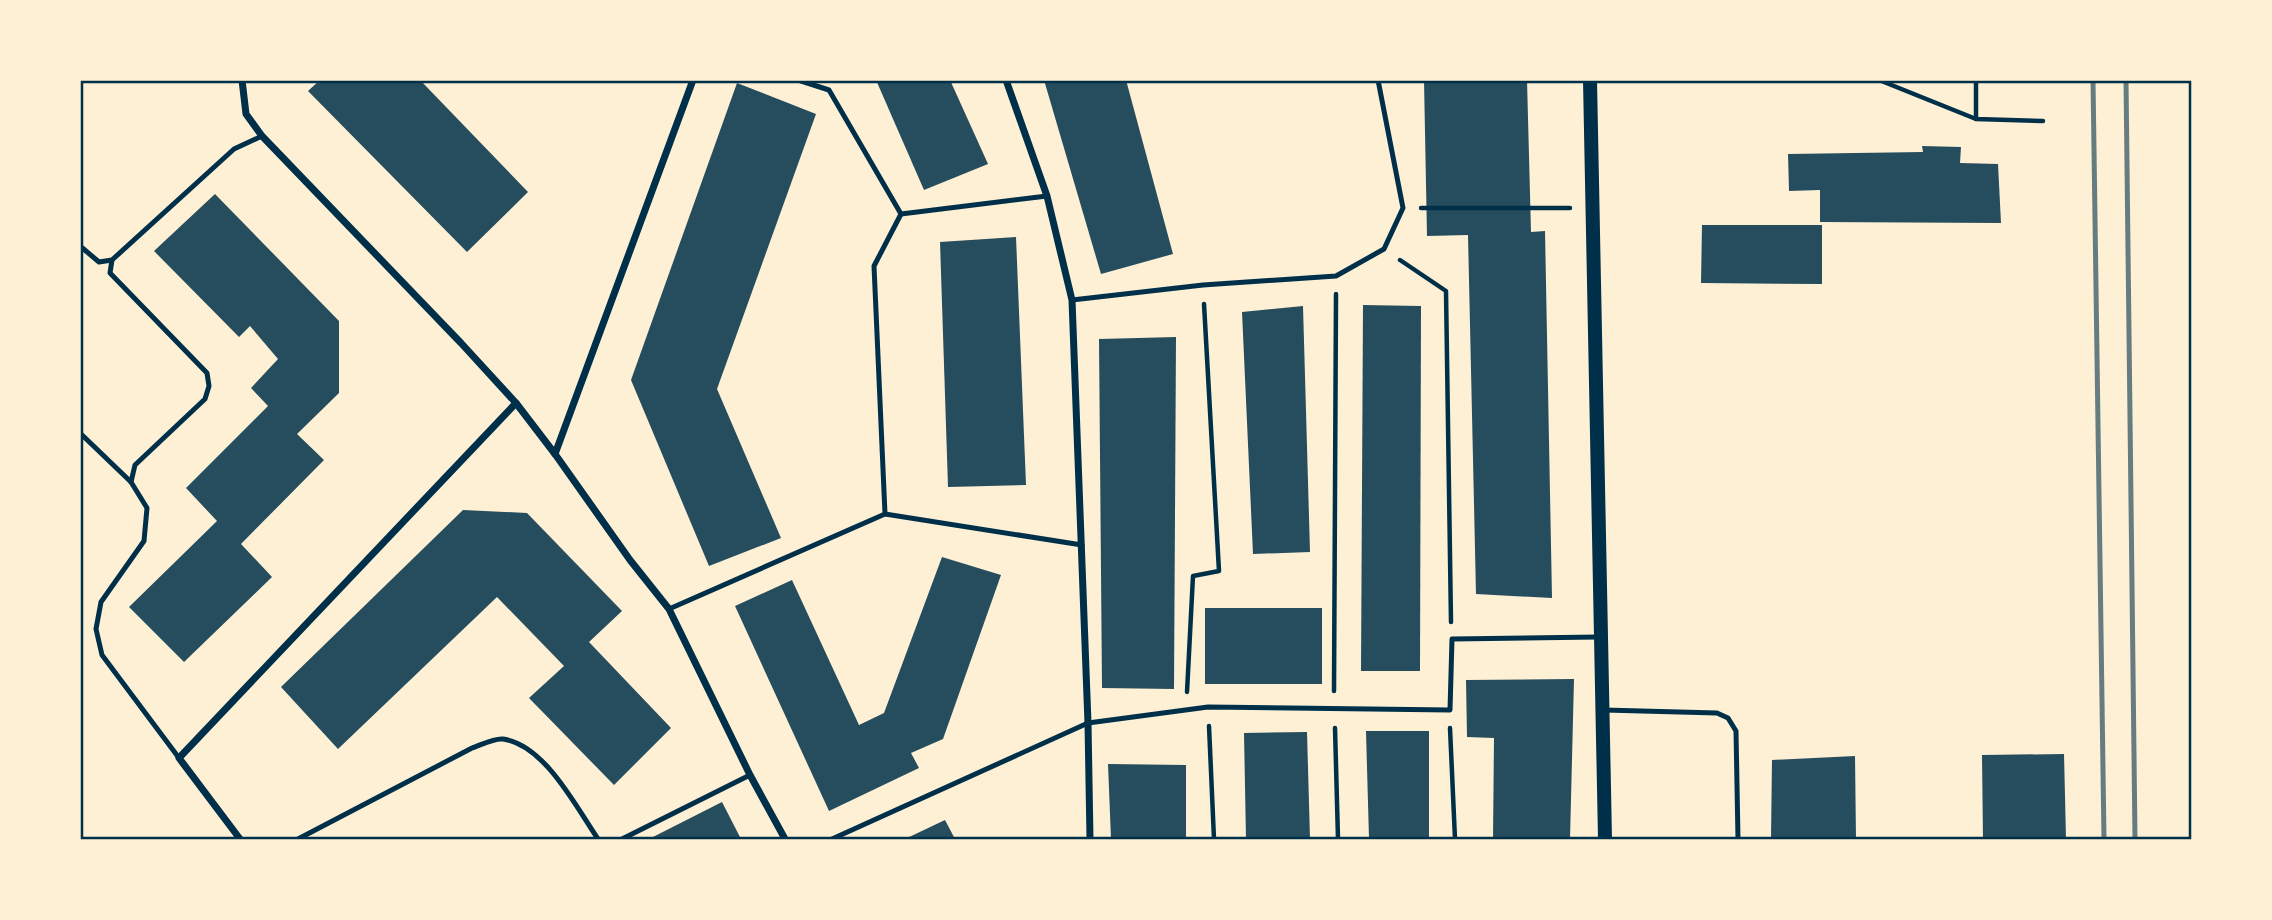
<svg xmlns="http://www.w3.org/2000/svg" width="2272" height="920" font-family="Karla,sans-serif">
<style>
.building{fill:#264d5e}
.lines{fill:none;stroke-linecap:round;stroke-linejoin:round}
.path{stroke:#003049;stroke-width:4.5}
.service{stroke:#003049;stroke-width:5}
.minor{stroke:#003049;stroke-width:7}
.secondary{stroke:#003049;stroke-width:14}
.rail{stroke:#657d81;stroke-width:5}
.neatline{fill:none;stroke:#003049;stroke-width:2.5}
</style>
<rect width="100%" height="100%" fill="#fdf0d5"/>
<!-- building -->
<g class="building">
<path d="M320,80H420L528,192L467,252L308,91Z"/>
<path d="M876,80H950L988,164L924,190Z"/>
<path d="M1044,80H1126L1173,254L1101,274Z"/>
<path d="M1424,80H1527L1531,232L1545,231L1552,598L1476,594L1468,235L1427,236Z"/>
<path d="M737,83L816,114L717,389L781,538L709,566L631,380Z"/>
<path d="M1922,146L1961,147L1960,163L1998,164L2001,223L1820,222V190L1789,191L1788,154L1923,152Z"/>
<path d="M215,194L339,321V393L297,434L324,460L241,544L272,577L184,662L129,607L217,521L186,488L268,406L251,388L278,359L250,326L239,337L154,251Z"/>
<path d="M1702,225H1822V284L1701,283Z"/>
<path d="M1016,237L1026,485L948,487L940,242Z"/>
<path d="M1363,305L1421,306L1420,671H1361Z"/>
<path d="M1303,306L1310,552L1253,554L1242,312Z"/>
<path d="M1176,337L1174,689L1102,688L1099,339Z"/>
<path d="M463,510L527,513L622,611L589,642L671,728L614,785L529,698L564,666L497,597L338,749L281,687Z"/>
<path d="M942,557L1001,575L943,739L911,753L919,768L829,811L735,606L792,580L859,725L884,713Z"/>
<rect x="1205" y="608" width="117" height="76"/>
<path d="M1574,679L1570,839H1493L1494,738L1467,737L1466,680Z"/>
<path d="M1366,731H1429V839H1369Z"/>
<path d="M1307,732L1310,839H1246L1244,733Z"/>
<path d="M2064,754L2066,839H1983L1982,755Z"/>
<path d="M1855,756L1856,839H1771L1772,760Z"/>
<path d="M1108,764L1186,765V839H1111Z"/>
<path d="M722,802L741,839H649Z"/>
<path d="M945,820L955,839H905Z"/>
</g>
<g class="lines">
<!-- path -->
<g class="path">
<path d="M1879,80L1976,119L2043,121"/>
<path d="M1976,119V80"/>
<path d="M1421,208H1570"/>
<path d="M1400,260L1446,291L1451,622"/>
<path d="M1334,691L1336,294"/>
<path d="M1187,692L1193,576L1219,571L1204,304"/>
<path d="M1209,726L1214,839"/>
<path d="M1335,728L1338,839"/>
<path d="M1450,728L1455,839"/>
</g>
<!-- service -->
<g class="service">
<path d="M798,80L829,90L901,214L874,266L885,514"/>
<path d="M901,214L1047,196"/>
<path d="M80,246L99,262L112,260L234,149L262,136"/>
<path d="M112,260L110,273L207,373L209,386L205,399L135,465L131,482"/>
<path d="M1072,300L1203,285L1336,276L1384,249L1403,208L1378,80"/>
<path d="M80,433L131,482L147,508L144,541L101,602L96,629L102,655L179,758"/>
<path d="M669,609L885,514L1082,545"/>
<path d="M1604,710L1717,713L1728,718L1736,731L1738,839"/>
<path d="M298,839L472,748C481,745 494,738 503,739C545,745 576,807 598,839"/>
<path d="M622,839L750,775"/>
<path d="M832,839L1088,723L1208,707L1450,710L1452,639L1598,637"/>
</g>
<!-- minor -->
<g class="minor">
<path d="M242,80L246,114L262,136L461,343L516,403L555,454L630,560L669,609L750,775L785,839"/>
<path d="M1006,80L1047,196L1072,300L1088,723L1090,839"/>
<path d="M555,454L693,80"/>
<path d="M240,839L179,758L516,403"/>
</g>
<!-- secondary -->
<path class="secondary" d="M1590,80L1605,839"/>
<!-- rail -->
<g class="rail">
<path d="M2093,80L2104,839"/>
<path d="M2126,80L2135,839"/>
</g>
</g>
<!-- border -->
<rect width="2272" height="920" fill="none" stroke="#fdf0d5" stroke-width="164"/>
<rect x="82" y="82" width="2108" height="756" class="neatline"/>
</svg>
